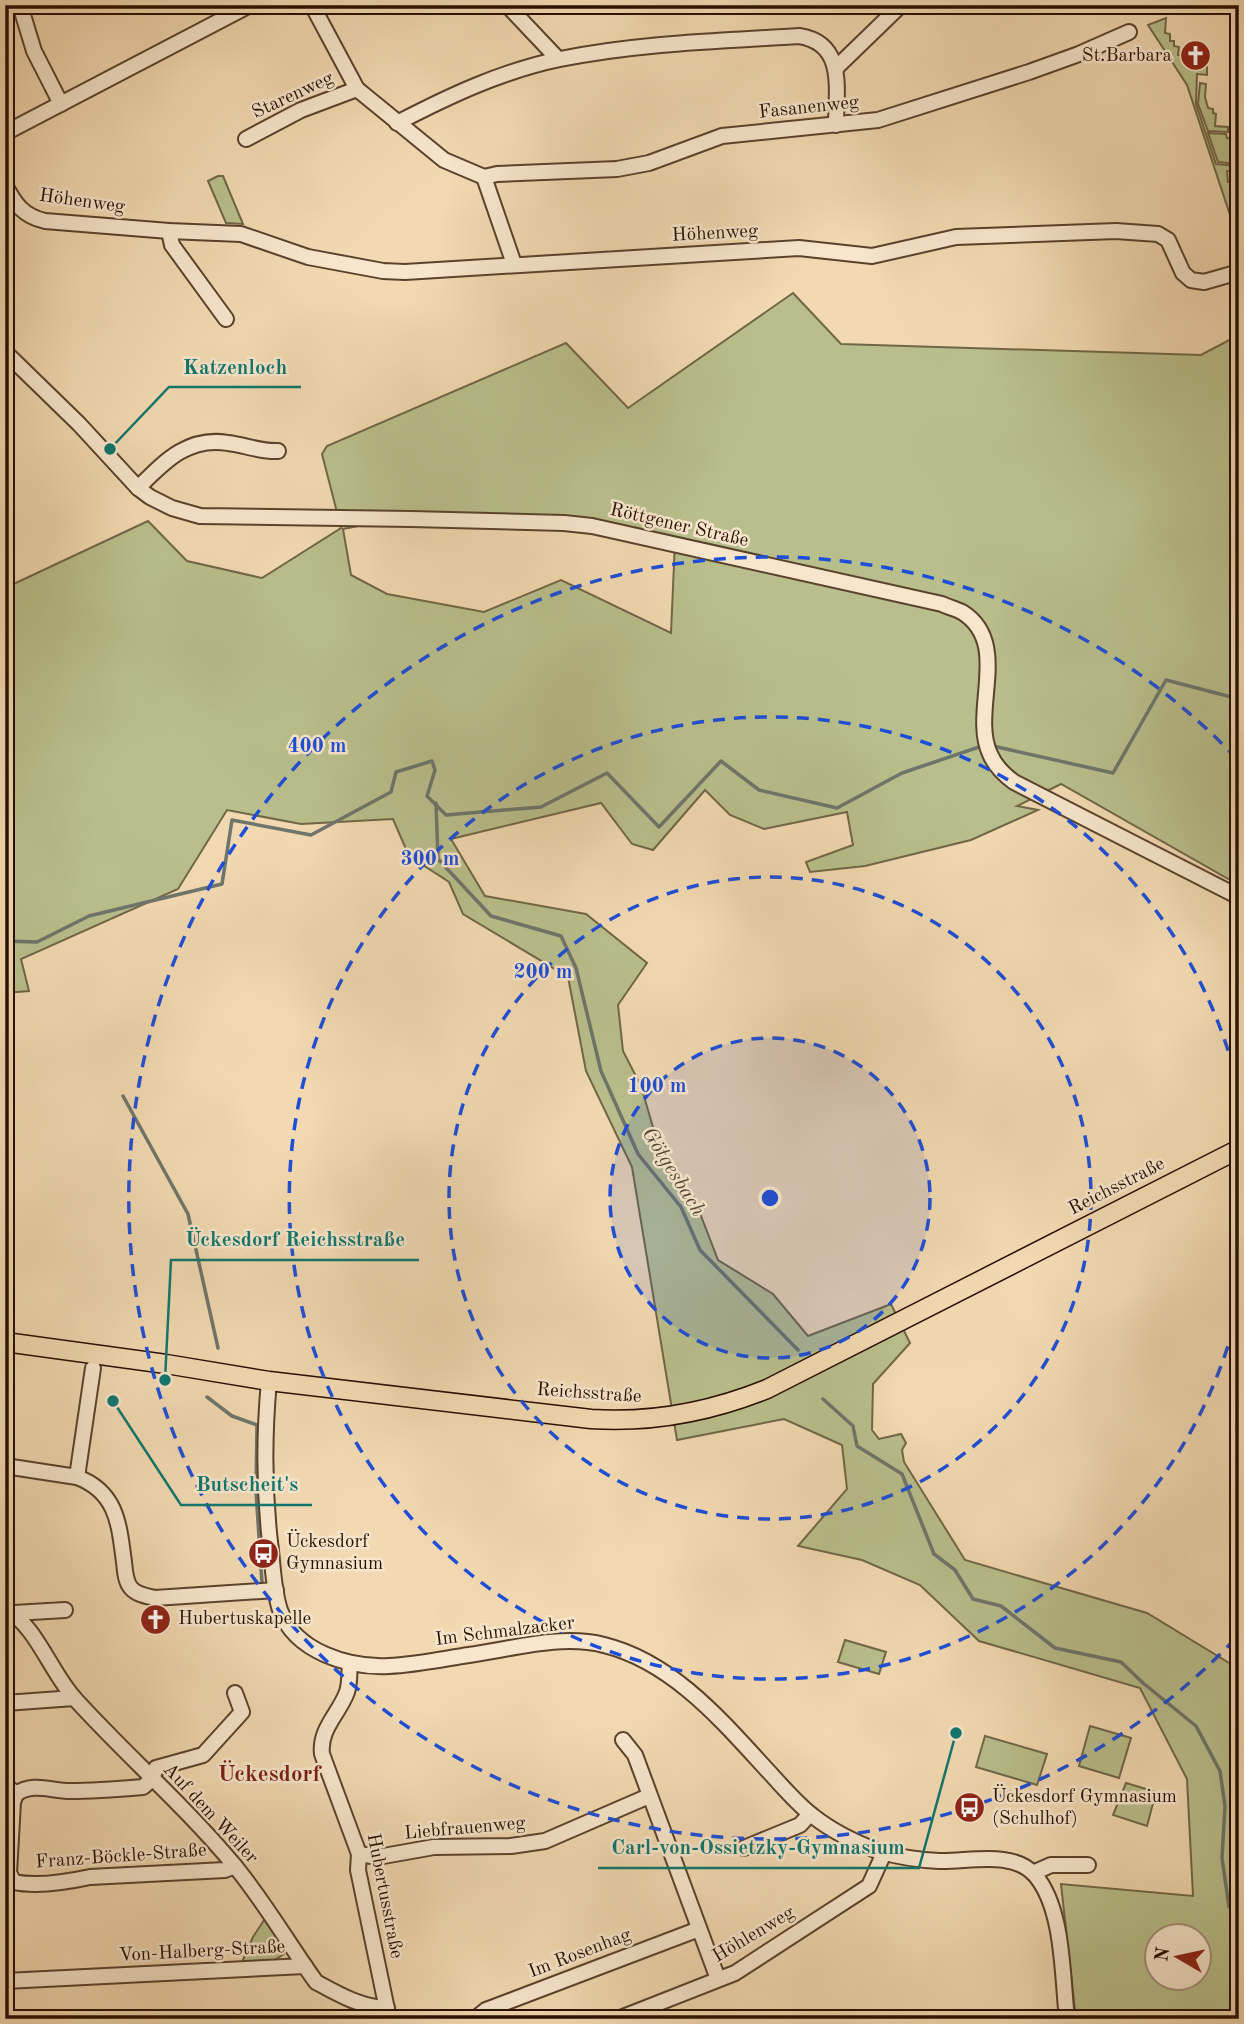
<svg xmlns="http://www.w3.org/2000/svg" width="1244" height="2024" font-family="'Old Standard TT',serif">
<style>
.green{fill:#b9bf8c;stroke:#706746;stroke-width:2;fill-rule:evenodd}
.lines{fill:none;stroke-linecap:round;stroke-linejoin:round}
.stream{stroke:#6e756b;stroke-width:3.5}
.minor-casing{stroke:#5a422c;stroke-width:18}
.major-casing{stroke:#270f00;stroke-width:21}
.minor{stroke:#f7e6cc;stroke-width:14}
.major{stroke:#f2d9b1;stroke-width:18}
.ring{fill:none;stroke:#1d4ed8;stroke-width:3.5;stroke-dasharray:12 9}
.labels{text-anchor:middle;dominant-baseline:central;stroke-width:5;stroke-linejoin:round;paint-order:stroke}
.poi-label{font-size:19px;fill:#270f00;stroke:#f7e6cc;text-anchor:start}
.street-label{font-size:19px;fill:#270f00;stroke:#f7e6cc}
.water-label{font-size:21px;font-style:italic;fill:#504a3f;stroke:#f7e6cc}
.quarter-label{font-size:23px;font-weight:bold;fill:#7a1f14;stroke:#f7e6cc}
.centre{fill:#1d4ed8;stroke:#f7e6cc;stroke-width:3.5}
.ring-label{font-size:21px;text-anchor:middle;font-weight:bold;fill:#1d4ed8;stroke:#f7e6cc;stroke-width:5;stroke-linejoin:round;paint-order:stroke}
.leader{fill:none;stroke:#0f766e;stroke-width:2.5}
.callout-dot{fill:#0f766e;stroke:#f7e6cc;stroke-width:2.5}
.callout-label{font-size:21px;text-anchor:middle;font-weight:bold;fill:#0f766e;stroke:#f7e6cc;stroke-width:5;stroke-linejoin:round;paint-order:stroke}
</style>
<rect width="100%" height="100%" fill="#f2d9b1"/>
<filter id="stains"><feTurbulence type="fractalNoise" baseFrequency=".00286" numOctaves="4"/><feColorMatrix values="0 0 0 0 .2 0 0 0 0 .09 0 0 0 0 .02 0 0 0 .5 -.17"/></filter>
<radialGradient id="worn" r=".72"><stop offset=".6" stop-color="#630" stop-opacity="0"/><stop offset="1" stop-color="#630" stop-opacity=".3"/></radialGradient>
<!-- green -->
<g class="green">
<path d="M1166,18L1165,33L1170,34V41H1174V46L1179,47L1178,55L1186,56L1187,60L1192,65L1200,64L1207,67V75L1197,74L1196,104L1216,164L1237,166V171H1227L1228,182H1232L1231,189L1239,190V217L1232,221L1187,85L1148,25Z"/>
<path d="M1200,83L1206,84L1205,97L1208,108L1213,109V113L1216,114L1215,126L1228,127V132L1208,131L1198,104Z"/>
<path d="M1208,133L1226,134L1227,138L1239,139L1237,164L1218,162Z"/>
<path d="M218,176H223L243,224L226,223L208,181Z"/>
<path d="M793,293L841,344L1201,355L1239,335V885L1061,784L1017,806L1038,810L971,840L865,866L810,872L806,862L853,845L847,812L764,829L730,815L705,790L653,850L632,844L601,803L451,839L485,896L586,914L647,963L618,1005L623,1051L641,1086L664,1165L693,1195L718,1260L773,1294L808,1336L891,1304L910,1343L873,1384L872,1430L879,1439L901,1434L906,1443L902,1450L904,1462L965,1560L1147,1613L1239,1669V2019H1076L1061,1884L1193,1896L1187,1779L1140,1688L979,1641L920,1585L862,1560L798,1546L847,1489L842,1445L784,1419L677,1440L632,1167L586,1071L568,977L463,914L449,882L409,856L393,819L301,824L227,810L178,889L21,959L29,991L5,993V588L148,521L187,561L262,578L341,528L322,454L327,446L566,343L628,408ZM404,517L588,521L675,541L671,633L561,580L484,612L387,594L351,575L343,529ZM1156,1937H1198V1979H1156Z"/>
<path d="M845,1640L886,1652L879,1674L838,1662Z"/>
<path d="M1090,1726L1131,1738L1119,1778L1079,1766Z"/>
<path d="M985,1736L1047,1754L1037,1785L976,1767Z"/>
<path d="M1126,1783L1156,1792L1147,1826L1113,1815Z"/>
<path d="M266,1917L286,1948L284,1954L273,1961L242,1962L253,1937Z"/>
</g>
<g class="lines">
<!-- stream -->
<g class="stream">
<path d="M993,746L1113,773L1166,680L1239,699"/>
<path d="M436,803L438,859L491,916L561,936L576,968L601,1071L638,1154L681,1207L700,1250L798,1350"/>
<path d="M5,941L37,942L89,916L222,884L232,820L311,835L391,792L396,772L432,761L435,770L427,796L446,815L541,807L607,773L659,827L721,761L759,790L837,808L902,773L982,746"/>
<path d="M123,1096L188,1214L218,1348"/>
<path d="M207,1397L232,1416L257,1425L256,1491L262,1583"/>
<path d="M823,1399L853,1426L857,1446L902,1474L934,1554L955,1570L973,1599L1001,1606L1055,1648L1121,1662L1143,1683L1196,1726L1220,1771L1225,1806L1222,1858L1229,1907L1239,1911"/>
</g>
<defs>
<g id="minor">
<path d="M20,5L34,51L61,104"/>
<path d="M312,5L357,89L444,160L484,177"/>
<path d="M507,5L558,59"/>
<path d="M837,67L901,5"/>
<path d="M397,123C449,96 502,71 560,59C639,43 719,41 799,36C846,43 836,90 836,125"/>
<path d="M5,133L250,5"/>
<path d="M246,139L301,110L357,89"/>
<path d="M484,177L497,174L617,169L649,163L722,136L878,120L1029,72L1079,54L1129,32"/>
<path d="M484,177L514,264"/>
<path d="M5,185C15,204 23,216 45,221L169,231L241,234L308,257L383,271L405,272L799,248L872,256L956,237L1116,231L1158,234L1168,240L1183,273L1191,280L1204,282L1239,272"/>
<path d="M169,231L172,245L226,319"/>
<path d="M5,352L79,424L138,488L150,497L172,508L200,516L411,519L564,523L592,526L942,604C948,607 956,609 962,612C1012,643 970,711 990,754C995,766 1003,774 1014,782L1239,897"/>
<path d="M138,488C164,462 188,436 228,443C245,445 261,452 278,451"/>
<path d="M93,1368L77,1477C117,1492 119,1524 124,1562C125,1570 125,1581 131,1588C137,1595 147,1596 155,1598L276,1590"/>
<path d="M269,1381C264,1435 264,1489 270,1542C273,1564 273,1589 280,1610C295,1652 349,1668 389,1666C415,1665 443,1659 469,1655C512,1649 561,1634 604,1645C673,1662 723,1722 769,1772C783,1787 797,1804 813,1816C833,1832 854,1842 878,1851C898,1857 919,1860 939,1861C969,1862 1013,1850 1035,1875C1064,1909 1062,1976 1067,2019"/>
<path d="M5,1466L77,1477"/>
<path d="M5,1608C38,1628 50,1672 76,1700C127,1756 185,1806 234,1865C264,1901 288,1943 316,1982C338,1994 362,2008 387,2008"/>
<path d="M14,1613L65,1610"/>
<path d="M350,1663C349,1672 350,1683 347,1692C339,1714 319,1729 322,1754L359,1854L358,1870L389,2019"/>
<path d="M5,1703L74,1698"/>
<path d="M623,1740L635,1755L718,1979"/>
<path d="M5,1789H10L16,1794C33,1782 51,1791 70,1791C94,1791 119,1789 143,1787L152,1779L156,1768L203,1755L242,1712L235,1693"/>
<path d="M16,1794L13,1802L9,1873L14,1882C37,1887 67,1882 90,1877L225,1870L235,1866"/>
<path d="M744,1848L800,1825L810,1814"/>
<path d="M359,1854L378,1857L434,1847L511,1846L545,1841L649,1796"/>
<path d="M1033,1873L1051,1865H1088"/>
<path d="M5,1981L305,1966"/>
<path d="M475,2019L486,2010L699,1929"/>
<path d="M618,2019L735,1973L869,1886L884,1853"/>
</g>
<path id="major" d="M5,1342L166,1364L269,1381L591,1419C652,1423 710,1412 767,1389L1239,1149"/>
</defs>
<!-- minor casing -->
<use href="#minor" class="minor-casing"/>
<!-- major casing -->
<use href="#major" class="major-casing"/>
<!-- minor -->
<use href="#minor" class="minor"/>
<!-- major -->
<use href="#major" class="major"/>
</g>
<!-- distance rings -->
<circle cx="770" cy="1198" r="160" fill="#1d4ed8" fill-opacity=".12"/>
<g class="ring">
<circle cx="770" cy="1198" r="160"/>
<circle cx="770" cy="1198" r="321"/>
<path d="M1239 1306A481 481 0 1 1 1239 1090"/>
<path d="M1235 1639A641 641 0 1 1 1235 757"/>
</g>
<!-- icons -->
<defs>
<symbol id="church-disc" viewBox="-11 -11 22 22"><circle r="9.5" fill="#8f2418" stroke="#f7e6cc"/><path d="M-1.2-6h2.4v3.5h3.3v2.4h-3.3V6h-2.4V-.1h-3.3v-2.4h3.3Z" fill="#fff"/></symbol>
<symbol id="bus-disc" viewBox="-11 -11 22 22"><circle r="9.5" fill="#8f2418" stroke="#f7e6cc"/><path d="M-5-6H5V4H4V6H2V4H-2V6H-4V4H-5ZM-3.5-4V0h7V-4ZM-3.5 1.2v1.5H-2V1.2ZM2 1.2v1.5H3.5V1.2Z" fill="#fff"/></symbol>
</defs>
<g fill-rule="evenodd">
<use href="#church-disc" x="1178" y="38" width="35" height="35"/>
<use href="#bus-disc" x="246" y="1536" width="35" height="35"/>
<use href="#church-disc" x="138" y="1602" width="35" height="35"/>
<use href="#bus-disc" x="952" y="1790" width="35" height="35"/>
</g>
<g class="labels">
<!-- poi labels -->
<g class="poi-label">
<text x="1172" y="56" text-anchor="end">St.Barbara</text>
<text x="286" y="1542">Ückesdorf<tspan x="286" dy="22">Gymnasium</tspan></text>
<text x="178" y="1619">Hubertuskapelle</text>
<text x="992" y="1797">Ückesdorf Gymnasium<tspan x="992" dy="22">(Schulhof)</tspan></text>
</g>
<!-- street labels -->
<g class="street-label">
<text transform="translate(293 96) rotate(-25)">Starenweg</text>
<text transform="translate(809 108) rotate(-6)">Fasanenweg</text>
<text transform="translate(82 202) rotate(8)">Höhenweg</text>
<text transform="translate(715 234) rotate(-3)">Höhenweg</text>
<text transform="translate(679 526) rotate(13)">Röttgener Straße</text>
<text transform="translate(1117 1187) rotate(-27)">Reichsstraße</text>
<text transform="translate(589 1394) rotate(4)">Reichsstraße</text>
<text transform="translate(505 1632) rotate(-7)">Im Schmalzacker</text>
<text transform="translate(210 1814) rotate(47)">Auf dem Weiler</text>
<text transform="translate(465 1829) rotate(-5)">Liebfrauenweg</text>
<text transform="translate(121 1857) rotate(-4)">Franz-Böckle-Straße</text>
<text transform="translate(384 1896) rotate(79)">Hubertusstraße</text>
<text transform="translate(754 1935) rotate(-31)">Höhlenweg</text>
<text transform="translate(202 1952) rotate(-3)">Von-Halberg-Straße</text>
<text transform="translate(580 1954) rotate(-21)">Im Rosenhag</text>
</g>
<!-- water labels -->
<g class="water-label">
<text transform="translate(673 1172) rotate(58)">Götgesbach</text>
</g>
<!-- quarter labels -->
<g class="quarter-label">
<text x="269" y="1774">Ückesdorf</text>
</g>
</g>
<circle cx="770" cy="1198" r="10" class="centre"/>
<g class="ring-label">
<text x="317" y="752">400 m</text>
<text x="430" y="865">300 m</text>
<text x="543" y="978">200 m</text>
<text x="657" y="1092">100 m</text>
</g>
<!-- callouts -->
<path class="leader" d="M110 449L169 387H301M165 1380L171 1260H419M113 1401L181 1505H312M956 1733L919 1868H598"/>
<g class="callout-dot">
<circle cx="110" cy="449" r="7"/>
<circle cx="165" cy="1380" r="7"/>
<circle cx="113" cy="1401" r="7"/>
<circle cx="956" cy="1733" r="7"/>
</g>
<g class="callout-label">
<text x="235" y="374">Katzenloch</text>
<text x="295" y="1246">Ückesdorf Reichsstraße</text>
<text x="247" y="1491">Butscheit's</text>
<text x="758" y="1854">Carl-von-Ossietzky-Gymnasium</text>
</g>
<!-- margin -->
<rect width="1244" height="2024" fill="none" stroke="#f2d9b1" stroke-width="28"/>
<rect x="7" y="7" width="1230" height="2010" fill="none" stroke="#270f00" stroke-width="3.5"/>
<rect x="14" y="14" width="1216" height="1996" fill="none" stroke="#270f00" stroke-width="2"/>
<!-- north arrow -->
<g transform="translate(1178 1957) rotate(279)"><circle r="33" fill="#f7e6cc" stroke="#a4907a" stroke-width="2"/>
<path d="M0-5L12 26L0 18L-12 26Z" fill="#8f2418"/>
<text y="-10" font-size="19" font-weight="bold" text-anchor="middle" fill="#270f00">N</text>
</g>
<rect width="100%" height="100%" filter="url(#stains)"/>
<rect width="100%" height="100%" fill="url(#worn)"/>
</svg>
